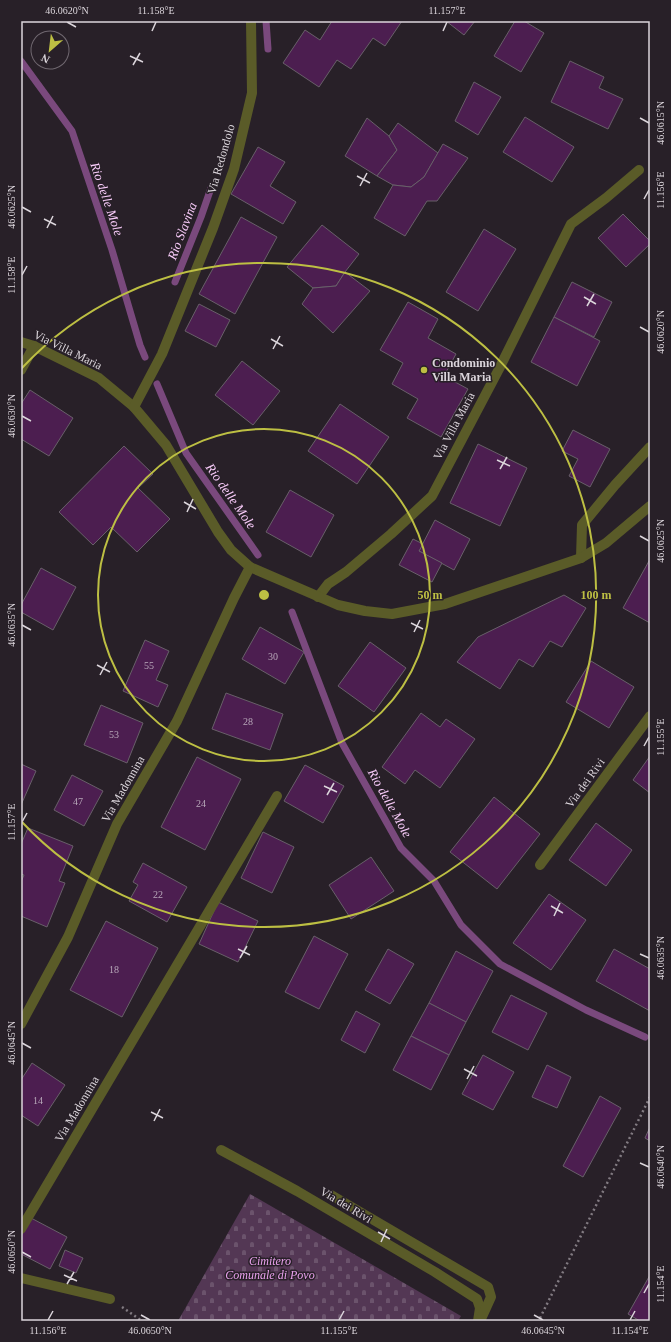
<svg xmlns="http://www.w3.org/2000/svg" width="671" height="1342" font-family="Georgia,serif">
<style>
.cemetery{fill:url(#cemetery-stones)}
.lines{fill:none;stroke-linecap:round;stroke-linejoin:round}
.stream{stroke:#7a497d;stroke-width:7}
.building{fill:#4c1e50;stroke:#685f69}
.path{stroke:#827b82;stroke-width:2.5;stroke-dasharray:2 3;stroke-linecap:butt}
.lane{stroke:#5a5b28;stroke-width:10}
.street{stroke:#5a5b28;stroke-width:10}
.ticks{fill:none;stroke:#dbd5db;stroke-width:1.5}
.ring{fill:none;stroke:#bdbf43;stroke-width:2}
.poi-dot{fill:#bdbf43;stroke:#282028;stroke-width:1.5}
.labels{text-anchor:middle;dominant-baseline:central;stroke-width:3;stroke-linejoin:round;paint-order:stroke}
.number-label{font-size:10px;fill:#b7a7b8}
.street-label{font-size:12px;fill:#dbd5db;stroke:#282028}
.poi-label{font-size:12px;font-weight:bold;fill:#dbd5db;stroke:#282028;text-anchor:start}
.park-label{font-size:12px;font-style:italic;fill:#e9a1ed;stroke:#282028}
.water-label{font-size:13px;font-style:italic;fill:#facdfb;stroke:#282028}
.centre{fill:#bdbf43;stroke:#282028;stroke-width:2}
.ring-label{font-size:12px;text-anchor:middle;font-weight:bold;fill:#bdbf43;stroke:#282028;stroke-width:3;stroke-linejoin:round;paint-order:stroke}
.neatline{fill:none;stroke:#dbd5db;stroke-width:1.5}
.ticks-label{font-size:10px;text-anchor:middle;fill:#dbd5db}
</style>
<defs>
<pattern id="cemetery-stones" width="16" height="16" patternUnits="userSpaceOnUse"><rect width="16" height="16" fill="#533754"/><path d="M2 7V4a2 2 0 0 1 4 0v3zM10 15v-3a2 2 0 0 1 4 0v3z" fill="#6b536c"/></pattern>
</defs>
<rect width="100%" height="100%" fill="#282028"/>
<!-- cemetery -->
<path class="cemetery" d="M250,1194L461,1316L458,1321H178Z"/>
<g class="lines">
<!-- stream -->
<g class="stream">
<path d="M266,21L268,49"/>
<path d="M21,61L72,131L112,250L140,345L145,357"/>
<path d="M175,282L201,217L211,188"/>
<path d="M157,384L186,453L258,555"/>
<path d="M292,612L342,743L401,848L434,881L461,925L500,964L586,1010L645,1037"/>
</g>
</g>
<!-- building -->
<g class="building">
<path d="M332,21H402L385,46L373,38L351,69L337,60L319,87L283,63L305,30L320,40Z"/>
<path d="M446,21H475L464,35Z"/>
<path d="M515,21H524L544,33L521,72L494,56Z"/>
<path d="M570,61L604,77L599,88L623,99L608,129L551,102Z"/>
<path d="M474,82L501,97L478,135L455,121Z"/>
<path d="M525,117L574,147L552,182L503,152Z"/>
<path d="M367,118L389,136L397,150L377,176L345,156Z"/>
<path d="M398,123L438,153L424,177L411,187L393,185L377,176L397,150L389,136Z"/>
<path d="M443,144L468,158L437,201H427L405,236L374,218L393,185L411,187L424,177Z"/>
<path d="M258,147L285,162L270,186L296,202L283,224L231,194Z"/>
<path d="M623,214L650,241V244L626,267L598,238Z"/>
<path d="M241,217L277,237L235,314L199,294Z"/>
<path d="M322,225L359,254L345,272L336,286L313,288L287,267Z"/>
<path d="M484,229L516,249L478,311L446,292Z"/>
<path d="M345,272L370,291L333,333L302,304L313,288L336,286Z"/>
<path d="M572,282L612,302L594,337L554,317Z"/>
<path d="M408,302L438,319L428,338L456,354L444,376L468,389L441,437L407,418L418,399L392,384L403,363L380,350Z"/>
<path d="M199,304L230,320L216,347L185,331Z"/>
<path d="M554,317L600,341L577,386L531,362Z"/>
<path d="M242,361L280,391L253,425L215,395Z"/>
<path d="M30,390L73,418L49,456L21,439V404Z"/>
<path d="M340,404L389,437L357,484L308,451Z"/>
<path d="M573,430L610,449L590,487L569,476L578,459L562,451Z"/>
<path d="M478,444L527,468L500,526L450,503Z"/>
<path d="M124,446L153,474L138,488L170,519L137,552L111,527L93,545L59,512Z"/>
<path d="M290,490L334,515L311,557L266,532Z"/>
<path d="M435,520L470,539L454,570L419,551Z"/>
<path d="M413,539L423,544L419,551L442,563L432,582L399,565Z"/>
<path d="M649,561L650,562V623L623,608Z"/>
<path d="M41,568L76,587L53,630L21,612V605Z"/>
<path d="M564,595L586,608L562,647L550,641L533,667L519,659L500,689L457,662L478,637Z"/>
<path d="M260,627L304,652L285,684L242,659Z"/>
<path d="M145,640L169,651L156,680L168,685L158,707L123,691Z"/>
<path d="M370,642L406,668L374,712L338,686Z"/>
<path d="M591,661L634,687L609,728L566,702Z"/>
<path d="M226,693L283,714L270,750L212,729Z"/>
<path d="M101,705L143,723L127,763L84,745Z"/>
<path d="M421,713L440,727L446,719L475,739L440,788L415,770L405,784L382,767Z"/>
<path d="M650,756V793L633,780Z"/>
<path d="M197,757L241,779L205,850L161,827Z"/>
<path d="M21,764L36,771L21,805Z"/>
<path d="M305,765L344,786L323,823L284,801Z"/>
<path d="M72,775L103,791L84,826L54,810Z"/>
<path d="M494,797L540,834L497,889L450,852Z"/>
<path d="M596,823L632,850L606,886L569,860Z"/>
<path d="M28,828L73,846L59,881L65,883L47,927L21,916V882L24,875L21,874V844Z"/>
<path d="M263,832L294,847L272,893L241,878Z"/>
<path d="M371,857L394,891L351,919L329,885Z"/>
<path d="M143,863L187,887L167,922L129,901L138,885L133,882Z"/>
<path d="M549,894L586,920L551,970L513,943Z"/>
<path d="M218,902L258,921L238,962L199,944Z"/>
<path d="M106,921L158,948L122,1017L70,990Z"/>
<path d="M314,936L348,954L319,1009L285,992Z"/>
<path d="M388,949L414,964L390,1004L365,990Z"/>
<path d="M614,949L650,969V1011L596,981Z"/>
<path d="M456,951L493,971L466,1022L429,1003Z"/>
<path d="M511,995L547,1013L528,1050L492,1032Z"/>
<path d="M429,1003L466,1022L449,1055L411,1036Z"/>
<path d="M356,1011L380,1024L365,1053L341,1040Z"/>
<path d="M411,1036L449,1055L431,1090L393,1070Z"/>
<path d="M483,1055L514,1072L493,1110L462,1094Z"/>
<path d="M32,1063L65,1085L38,1126L21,1115V1080Z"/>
<path d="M547,1065L571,1077L557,1108L532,1097Z"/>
<path d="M600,1096L621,1108L583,1177L563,1166Z"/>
<path d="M650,1127V1141L645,1138Z"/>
<path d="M31,1218L67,1237L50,1269L21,1254V1236Z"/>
<path d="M65,1250L83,1258L76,1273L59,1266Z"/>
<path d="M650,1275V1321H640L628,1314Z"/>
</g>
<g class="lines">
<!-- path -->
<g class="path">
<path d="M122,1307L142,1321"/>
<path d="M540,1318L650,1097"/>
</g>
<!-- lane -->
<g class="lane">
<path d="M581,558L582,525L615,485L650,447"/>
<path d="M318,597L328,584L346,572L391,534L432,496L499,369L571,224L606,198L639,170"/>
<path d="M540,865L650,716"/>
<path d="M221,1150L297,1191L435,1272L477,1299L480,1308L478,1321"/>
<path d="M331,1195L488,1287L491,1297L481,1319"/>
<path d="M21,1229L277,796"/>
<path d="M21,1278L110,1299"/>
</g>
<!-- street -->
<g class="street">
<path d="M21,342L34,346L99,378L134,407L166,445L218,532L231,550L250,567L338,605L365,611L392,614L445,604L581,558L606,543L650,506"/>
<path d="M21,370L34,346"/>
<path d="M134,407L162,354L213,228L234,169L252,93L251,21"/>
<path d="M21,1024L68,937L117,824L177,721L234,598L250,567"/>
</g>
</g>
<!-- ticks -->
<path class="ticks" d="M67,22L76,27M152,31L156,22M443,31L447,22M130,56L143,62M133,65L140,53M640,118L649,123M357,176L370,183M360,186L367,173M644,199L649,190M22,207L31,212M44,219L56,225M47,228L53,216M22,275L27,266M584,297L596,304M587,306L594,294M640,327L649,332M271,339L283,346M273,349L280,336M22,416L31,421M497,460L510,466M500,469L507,457M184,502L196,509M187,512L193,499M640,536L649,541M411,623L423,629M22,625L31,630M414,632L420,620M97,665L110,672M100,675L107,662M644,746L649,737M324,786L337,792M327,795L334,783M22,822L27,813M551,906L563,913M554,916L560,903M238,949L250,955M640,954L649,958M240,958L247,946M22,1043L31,1048M464,1069L477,1076M467,1079L474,1066M151,1112L163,1118M154,1121L160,1109M640,1163L649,1167M378,1232L390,1239M381,1242L387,1229M22,1252L31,1257M64,1275L77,1281M67,1284L74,1272M644,1293L649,1284M141,1315L150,1320M534,1315L543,1320M48,1320L53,1311M339,1320L344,1311M630,1320L635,1311"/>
<!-- distance rings -->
<g class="ring">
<circle cx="264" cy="595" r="166"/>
<path d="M21 369A332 332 0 1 1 21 821"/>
</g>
<!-- markers -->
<circle class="poi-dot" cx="424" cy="370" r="4"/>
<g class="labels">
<!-- number labels -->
<g class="number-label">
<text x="273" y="656">30</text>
<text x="149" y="665">55</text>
<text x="248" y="721">28</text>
<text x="114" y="734">53</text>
<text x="78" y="801">47</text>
<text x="201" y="803">24</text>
<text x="158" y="894">22</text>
<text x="114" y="969">18</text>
<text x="38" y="1100">14</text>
</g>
<!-- street labels -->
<g class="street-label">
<text transform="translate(221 159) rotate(-74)">Via Redondolo</text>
<text transform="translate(68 350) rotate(26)">Via Villa Maria</text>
<text transform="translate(454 426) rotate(-62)">Via Villa Maria</text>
<text transform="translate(585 783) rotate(-54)">Via dei Rivi</text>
<text transform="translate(123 789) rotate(-60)">Via Madonnina</text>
<text transform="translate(77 1109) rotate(-59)">Via Madonnina</text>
<text transform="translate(346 1205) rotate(31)">Via dei Rivi</text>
</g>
<!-- poi labels -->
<g class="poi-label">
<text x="432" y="363">Condominio<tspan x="432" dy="14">Villa Maria</tspan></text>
</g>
<!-- park labels -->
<g class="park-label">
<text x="270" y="1261">Cimitero<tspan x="270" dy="14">Comunale di Povo</tspan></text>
</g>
<!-- water labels -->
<g class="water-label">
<text transform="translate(107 199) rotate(71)">Rio delle Mole</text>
<text transform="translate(182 231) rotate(-69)">Rio Slavina</text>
<text transform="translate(231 496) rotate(55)">Rio delle Mole</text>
<text transform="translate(390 803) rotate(61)">Rio delle Mole</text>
</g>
</g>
<circle cx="264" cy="595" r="6" class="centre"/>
<g class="ring-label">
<text x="430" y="599">50 m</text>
<text x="596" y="599">100 m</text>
</g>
<!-- border -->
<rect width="671" height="1342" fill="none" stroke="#282028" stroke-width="44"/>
<!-- north arrow -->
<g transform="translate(50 50) rotate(208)"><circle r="19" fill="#282028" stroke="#706870"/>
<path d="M0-3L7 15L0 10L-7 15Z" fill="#bdbf43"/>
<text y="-6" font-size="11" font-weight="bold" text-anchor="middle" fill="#dbd5db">N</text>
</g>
<rect x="22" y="22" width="627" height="1298" class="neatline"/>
<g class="ticks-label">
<text x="67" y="14">46.0620°N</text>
<text x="156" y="14">11.158°E</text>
<text x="447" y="14">11.157°E</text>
<text transform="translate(660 123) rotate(-90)" y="4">46.0615°N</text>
<text transform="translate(660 190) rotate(-90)" y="4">11.156°E</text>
<text transform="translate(11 207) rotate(-90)" y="4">46.0625°N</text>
<text transform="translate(11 275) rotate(-90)" y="4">11.158°E</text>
<text transform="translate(660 332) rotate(-90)" y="4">46.0620°N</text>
<text transform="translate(11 416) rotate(-90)" y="4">46.0630°N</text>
<text transform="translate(660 541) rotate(-90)" y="4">46.0625°N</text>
<text transform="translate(11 625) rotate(-90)" y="4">46.0635°N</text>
<text transform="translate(660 737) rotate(-90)" y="4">11.155°E</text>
<text transform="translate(11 822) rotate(-90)" y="4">11.157°E</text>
<text transform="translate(660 958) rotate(-90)" y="4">46.0635°N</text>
<text transform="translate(11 1043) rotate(-90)" y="4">46.0645°N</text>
<text transform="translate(660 1167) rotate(-90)" y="4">46.0640°N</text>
<text transform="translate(11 1252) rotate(-90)" y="4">46.0650°N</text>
<text transform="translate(660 1284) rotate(-90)" y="4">11.154°E</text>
<text x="48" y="1334">11.156°E</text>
<text x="150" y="1334">46.0650°N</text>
<text x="339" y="1334">11.155°E</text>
<text x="543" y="1334">46.0645°N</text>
<text x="630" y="1334">11.154°E</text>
</g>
</svg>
